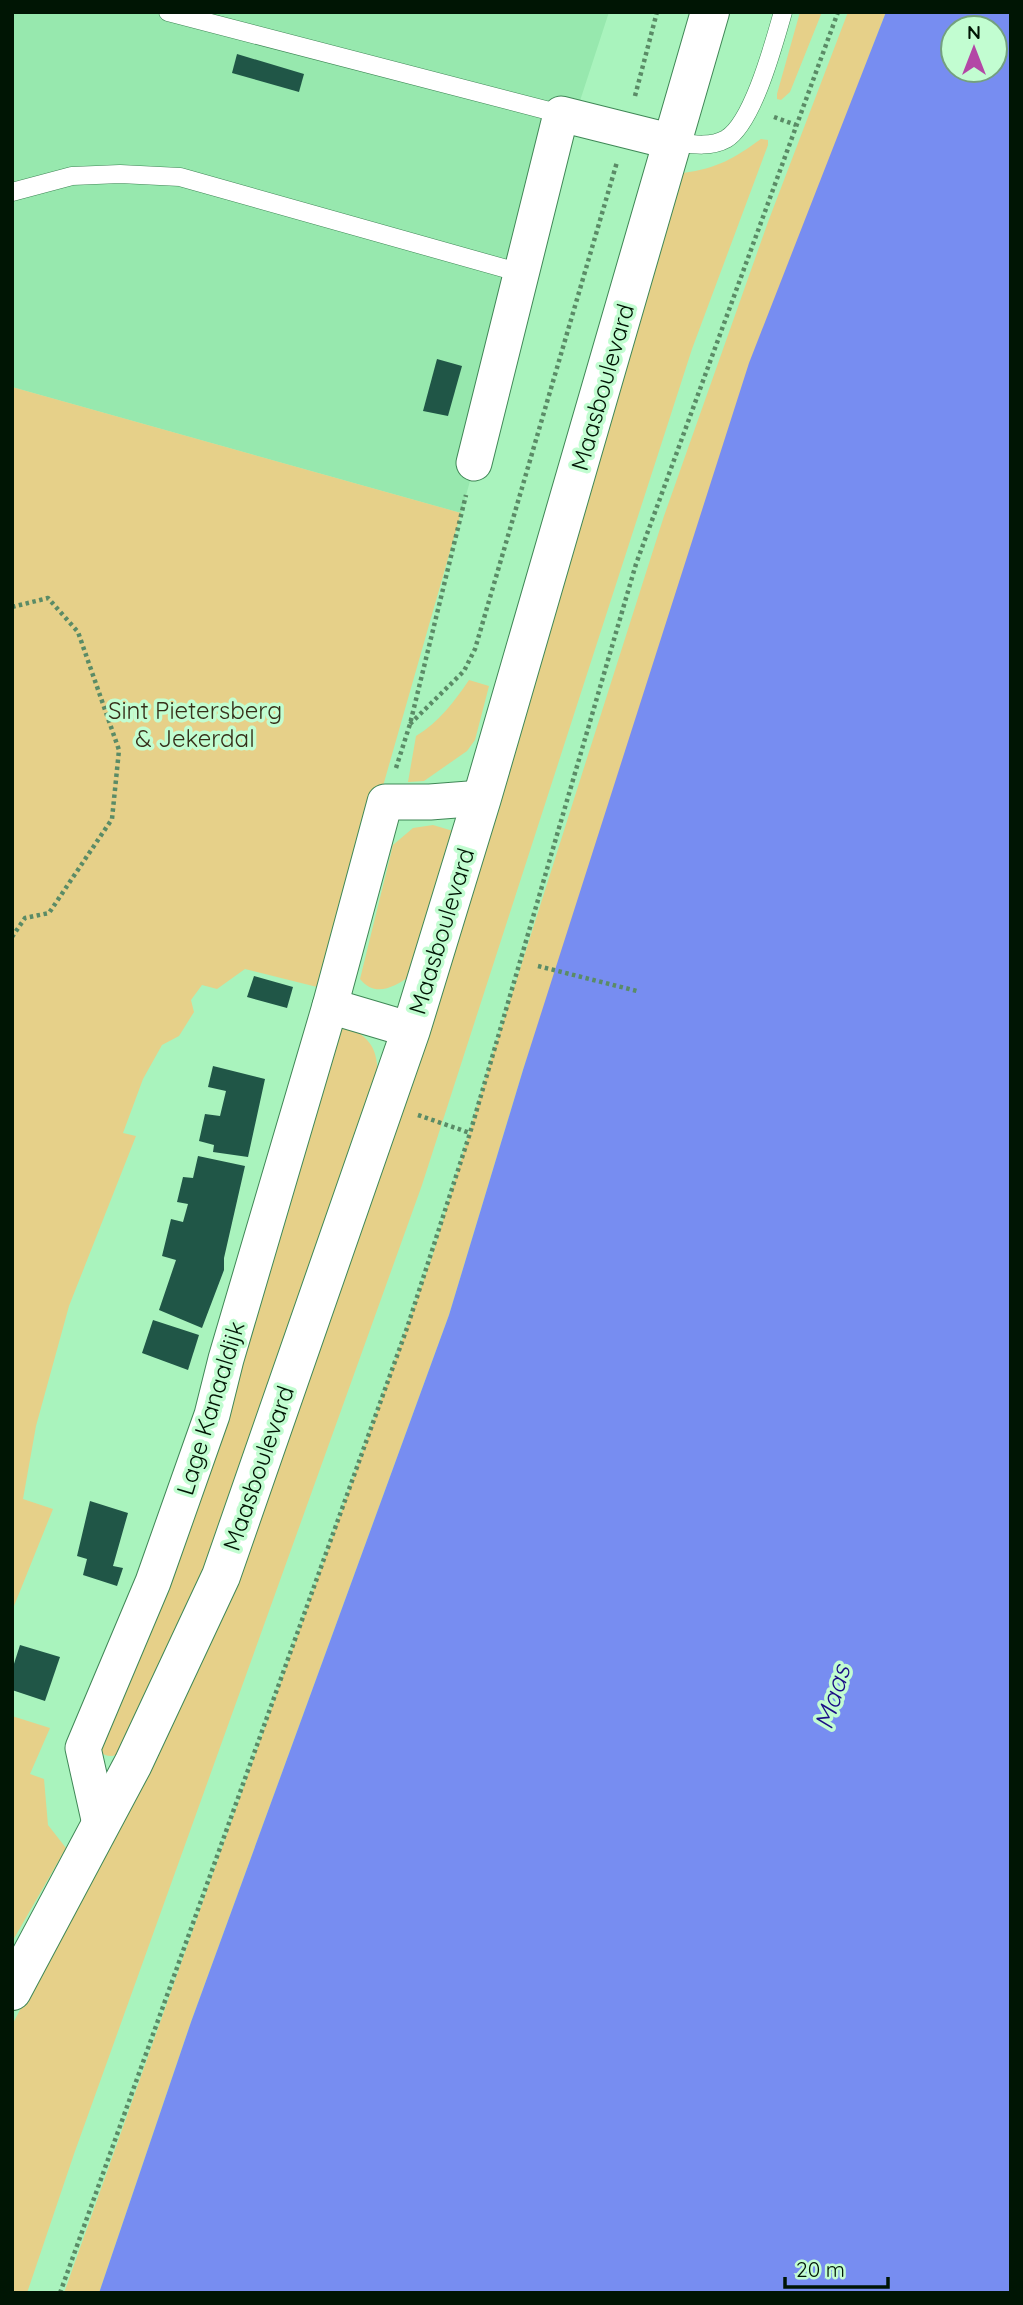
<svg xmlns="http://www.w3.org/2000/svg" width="1023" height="2305" font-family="Quicksand,sans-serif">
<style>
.built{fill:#97e8ae}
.green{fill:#e6d089}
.water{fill:#778df1;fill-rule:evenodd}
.building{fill:#205647}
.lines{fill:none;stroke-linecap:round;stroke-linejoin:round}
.service-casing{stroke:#3f8756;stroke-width:19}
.minor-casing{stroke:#3f8756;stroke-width:37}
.tertiary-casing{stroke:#3f8756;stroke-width:40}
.path{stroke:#5a8b66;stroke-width:4.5;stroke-dasharray:3.5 3.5;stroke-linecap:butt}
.service{stroke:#fff;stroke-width:18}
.minor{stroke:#fff;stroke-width:35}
.tertiary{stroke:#fff;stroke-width:38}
.labels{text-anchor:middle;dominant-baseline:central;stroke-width:7;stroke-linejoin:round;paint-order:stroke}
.street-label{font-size:24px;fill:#001504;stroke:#c2fdd1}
.park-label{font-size:24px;fill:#362f1a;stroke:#c2fdd1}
.water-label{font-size:26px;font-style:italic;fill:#1b0d85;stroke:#c2fdd1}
</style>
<rect width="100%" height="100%" fill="#a9f3bd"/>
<!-- built -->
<path class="built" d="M12,12H609L561,159L461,513L12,387Z"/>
<!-- green -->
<g class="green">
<path d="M800,12H822L790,92L781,100L777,99V94Z"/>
<path d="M848,12H886L843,124L523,1070L449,1315L191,2022L99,2293H64L433,1254L492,1057L664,516L768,222Z"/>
<path d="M761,139L768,140V145L692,349L422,1185L74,2154L27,2293H12V2025L131,1801L683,173C718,168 733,159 761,139Z"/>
<path d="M12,387L461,513L325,989L245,969L217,989L202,985L191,1000L194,1012L179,1036L162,1045L143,1079L123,1133L136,1136L69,1306L36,1426L23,1499L53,1509L12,1611Z"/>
<path d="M469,680L489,686L475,740L467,751L424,781L408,782L416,736C439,722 454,702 469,680Z"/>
<path d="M433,825L453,831L410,976C394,987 375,998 360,979L393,845L413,828Z"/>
<path d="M342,1023C368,1037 377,1044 378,1075L230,1503L188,1606L119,1754C111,1757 107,1757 100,1752L247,1350L288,1213Z"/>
<path d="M12,1716L50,1728L30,1774L44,1779L48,1825L66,1848L12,1942Z"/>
</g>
<!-- water -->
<path class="water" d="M886,12H1011V2293H99L191,2022L449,1315L523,1070L749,363ZM953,28H995V70H953Z"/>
<!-- building -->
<g class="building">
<path d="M237,54L304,74L299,92L232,73Z"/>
<path d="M437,359L462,366L448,416L423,411Z"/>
<path d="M254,976L293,987L287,1008L247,997Z"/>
<path d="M213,1066L265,1079L248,1157L213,1152L214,1145L199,1141L205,1114L220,1116L226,1091L208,1087Z"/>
<path d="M198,1156L245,1166L224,1258V1270L202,1328L159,1310L176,1260L162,1256L171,1219L183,1222L188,1204L177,1202L183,1177L193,1178Z"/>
<path d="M153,1320L199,1335L188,1370L142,1353Z"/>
<path d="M90,1501L128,1513L113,1566L123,1568L117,1586L83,1575L87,1559L77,1556Z"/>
<path d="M20,1645L60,1657L45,1701L12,1690V1670Z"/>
</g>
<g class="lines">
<defs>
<g id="service">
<path d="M168,12L561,114"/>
<path d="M673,142C690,144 710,148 726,139C753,123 774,43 783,12"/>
<path d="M12,192L72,176L120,174L180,177L521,273"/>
</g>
<g id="minor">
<path d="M474,463L561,114L673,142"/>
<path d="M330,1006L411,1030"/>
<path d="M100,1824L83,1748L153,1582L212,1415L226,1359L330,1006L385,802H430L482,798"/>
</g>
<path id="tertiary" d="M12,1991L133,1764L221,1576L411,1030L482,798L710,12"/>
</defs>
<!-- service casing -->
<use href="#service" class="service-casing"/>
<!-- minor casing -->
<use href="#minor" class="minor-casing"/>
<!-- tertiary casing -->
<use href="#tertiary" class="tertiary-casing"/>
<!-- path -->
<g class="path">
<path d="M635,96L657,12"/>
<path d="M774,117L796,125"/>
<path d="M12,607L48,598L78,632L119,750L112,819L49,913L25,918L12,937"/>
<path d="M410,724L464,671L475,649L617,162"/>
<path d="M396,768L410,724L466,495"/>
<path d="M538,966L637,991"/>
<path d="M418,1115L470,1133"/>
<path d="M60,2293L407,1328L470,1133L636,564L838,12"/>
</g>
<!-- service -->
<use href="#service" class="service"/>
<!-- minor -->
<use href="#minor" class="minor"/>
<!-- tertiary -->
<use href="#tertiary" class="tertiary"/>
</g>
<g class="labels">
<!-- street labels -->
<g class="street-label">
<text transform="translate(602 387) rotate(-74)">Maasboulevard</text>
<text transform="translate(441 931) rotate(-73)">Maasboulevard</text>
<text transform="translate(210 1408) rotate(-73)">Lage Kanaaldijk</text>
<text transform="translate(258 1468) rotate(-71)">Maasboulevard</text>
</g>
<!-- park labels -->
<g class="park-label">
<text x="195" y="710">Sint Pietersberg<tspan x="195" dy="28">&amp; Jekerdal</tspan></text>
</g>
<!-- water labels -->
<g class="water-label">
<text transform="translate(832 1697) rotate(-73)">Maas</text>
</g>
</g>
<!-- border -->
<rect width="1023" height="2305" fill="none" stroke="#001504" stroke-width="28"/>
<!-- north arrow -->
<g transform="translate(974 49)"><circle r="33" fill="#c2fdd1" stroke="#74a07f" stroke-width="2"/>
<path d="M0-5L12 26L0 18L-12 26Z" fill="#b347a6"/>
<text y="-10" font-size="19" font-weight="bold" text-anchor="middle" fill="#001504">N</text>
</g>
<!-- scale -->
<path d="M785 2277v10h103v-10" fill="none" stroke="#001504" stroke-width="3.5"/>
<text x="796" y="2277" font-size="21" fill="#001504" stroke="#c2fdd1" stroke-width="5" paint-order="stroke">20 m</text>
</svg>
